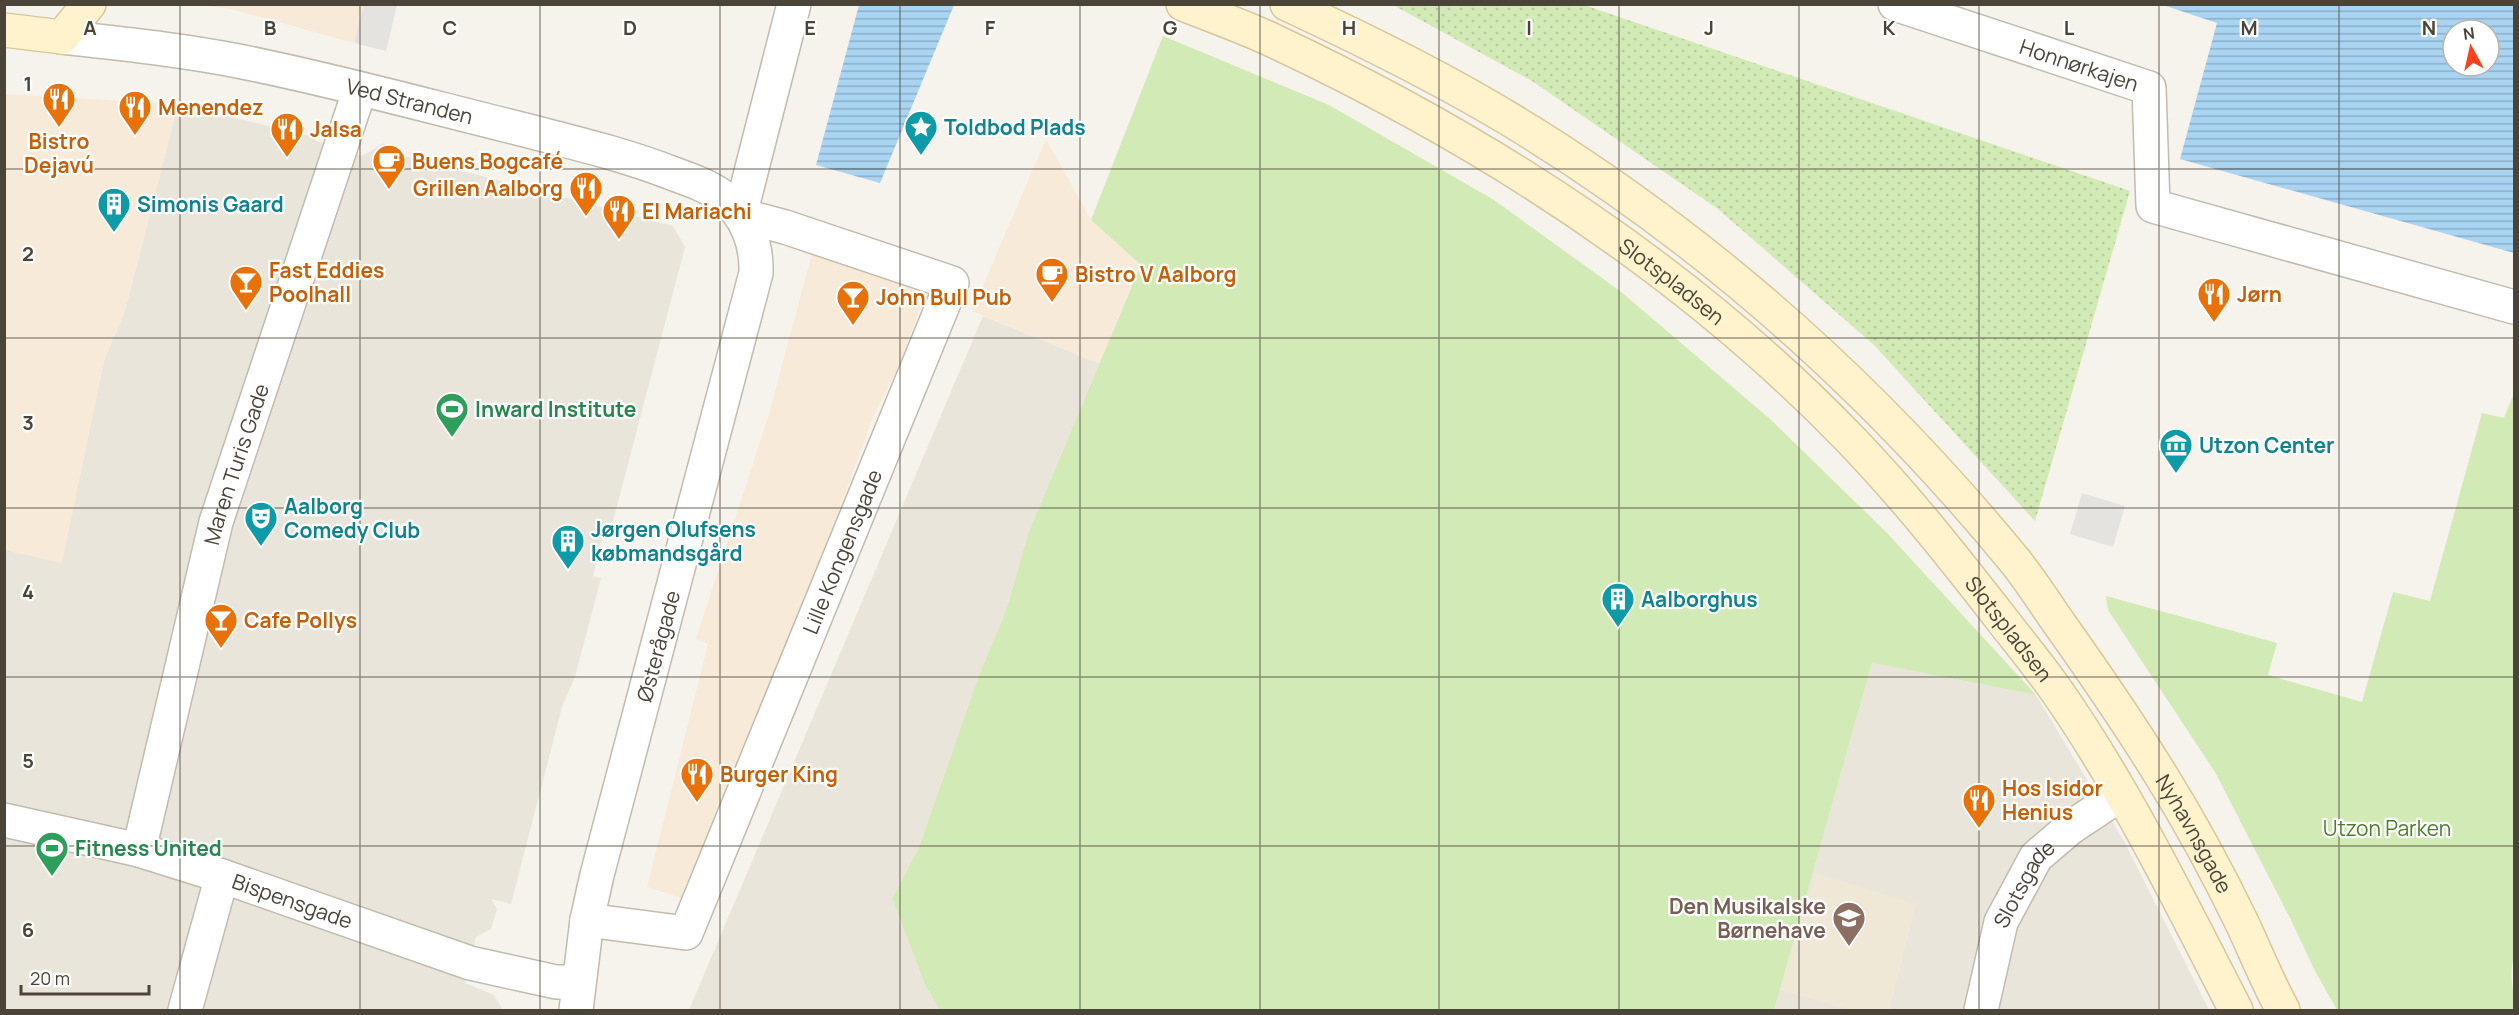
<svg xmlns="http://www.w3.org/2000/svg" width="2519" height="1015" font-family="Manrope,sans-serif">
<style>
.residential{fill:#eae5da}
.commercial{fill:#f7ead8}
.education{fill:#efe8d6}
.grass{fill:url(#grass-dots)}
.park{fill:#d2eab5}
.parking{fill:#e5e3e0}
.water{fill:url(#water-rules);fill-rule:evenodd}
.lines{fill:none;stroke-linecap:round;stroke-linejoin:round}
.pedestrian-casing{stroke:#c2bbae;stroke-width:36}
.minor-casing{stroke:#c2bbae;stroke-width:36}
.tertiary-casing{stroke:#c2bbae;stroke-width:36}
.secondary-casing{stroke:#d6c79b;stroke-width:36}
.pedestrian{stroke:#fff;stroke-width:33}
.minor{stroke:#fff;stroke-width:33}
.tertiary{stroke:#fff;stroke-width:33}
.secondary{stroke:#fff3cd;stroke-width:33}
.grid{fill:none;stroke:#4b4439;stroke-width:1.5;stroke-opacity:0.55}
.labels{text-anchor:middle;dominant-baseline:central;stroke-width:4.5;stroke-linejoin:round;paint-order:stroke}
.street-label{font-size:21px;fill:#4b4439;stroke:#fff}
.food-label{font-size:21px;font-weight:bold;fill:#c56008;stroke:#fff;text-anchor:start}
.culture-label{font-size:21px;font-weight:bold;fill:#0d838f;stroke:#fff;text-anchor:start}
.leisure-label{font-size:21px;font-weight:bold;fill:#27864d;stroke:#fff;text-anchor:start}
.park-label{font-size:21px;fill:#4a7f2a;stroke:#fff}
.education-label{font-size:21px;font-weight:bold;fill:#785e54;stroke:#fff;text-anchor:end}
.grid-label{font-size:20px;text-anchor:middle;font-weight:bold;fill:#4b4439;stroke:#fff;stroke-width:4.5;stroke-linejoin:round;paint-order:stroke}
</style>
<defs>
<pattern id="grass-dots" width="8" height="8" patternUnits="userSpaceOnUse" patternTransform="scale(1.5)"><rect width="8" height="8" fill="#d2eab5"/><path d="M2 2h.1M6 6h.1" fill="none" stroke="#b6ca9c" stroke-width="1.8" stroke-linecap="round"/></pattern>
<pattern id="water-rules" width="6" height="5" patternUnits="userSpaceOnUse" patternTransform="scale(1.5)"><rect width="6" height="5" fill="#a9d4f2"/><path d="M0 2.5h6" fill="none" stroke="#8caec5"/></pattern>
</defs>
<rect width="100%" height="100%" fill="#f6f3ec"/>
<!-- residential -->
<g class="residential">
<path d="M178,104L310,136L316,141L362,156L384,143L390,152L673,226L685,247L612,525L605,522L593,576L601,578L575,677L562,707L511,904L491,899L497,909L491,929L476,937L465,983L494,995L503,1010H5V550L61,562L105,357L124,315Z"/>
<path d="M983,316L1100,364L1028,534L1006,611L979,675L918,850L892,898L925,985L940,1010H689Z"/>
<path d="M1872,663L2036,695L2124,841L2209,1010H1774Z"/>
</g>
<!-- commercial -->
<g class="commercial">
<path d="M200,5H364L354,43L231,9Z"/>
<path d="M5,94L178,104L124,315L105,357L62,563L5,550Z"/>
<path d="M1046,139L1091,220L1141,265L1100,364L972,311Z"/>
<path d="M814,246L928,286L898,368L873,417L809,592L804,596L756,723L684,899L647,887L708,644L696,639L769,414Z"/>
</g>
<!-- education -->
<path class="education" d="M1815,873L1916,904L1890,1010H1851L1779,990Z"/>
<!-- grass -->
<path class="grass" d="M1393,5H1584L2130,191L2035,521L1874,345L1718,209L1532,81Z"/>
<!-- park -->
<g class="park">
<path d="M1163,36L1329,105L1494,200L1620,291L1769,418L1887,533L2036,695L1872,663L1774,1010H940L925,985L892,898L918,850L979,675L1006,611L1028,534L1141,265L1091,220Z"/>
<path d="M2514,393V958C2508,975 2515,992 2514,1010H2337L2315,971L2291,920L2215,772L2108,610L2106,596L2277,643L2268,675L2362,702L2393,592L2430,601L2482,413L2504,418Z"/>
</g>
<!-- parking -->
<g class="parking">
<path d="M364,5H397L386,51L354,43Z"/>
<path d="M2082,493L2125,506L2113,547L2070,534Z"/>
</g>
<!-- water -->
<g class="water">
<path d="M859,5H954L880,183L816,165Z"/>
<path d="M2163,5H2514V253L2180,159L2217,23ZM2453,30H2489V66H2453Z"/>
</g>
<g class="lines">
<defs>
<g id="pedestrian">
<path id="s1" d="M1895,4L2149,88L2153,206L2514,307"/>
<path id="s2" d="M4,820L139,850L222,876L470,963L556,982H578"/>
<path id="s3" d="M587,920L686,933L952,283L785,227L740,215L794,4"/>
<path d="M185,1010L222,876"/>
</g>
<g id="minor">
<path id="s4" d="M139,850L216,522L360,89"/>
<path id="s5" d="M1981,1010L2001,922L2036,857L2070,828L2121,794"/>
</g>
<g id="tertiary">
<path id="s6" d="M62,37C123,44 183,50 243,62C338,81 431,107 525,130C575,143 626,155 674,174C691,180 708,186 723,197C747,215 757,245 756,273L597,875L587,920L576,1010"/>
</g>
<g id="secondary">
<path id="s7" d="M1183,4C1213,16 1245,27 1274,41C1487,141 1687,270 1851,440C1904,495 1950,553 1996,612C2016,638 2037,663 2056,690C2126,790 2180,902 2236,1010"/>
<path id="s8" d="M1287,4C1371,43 1454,84 1532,133C1716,248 1878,394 2015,561C2032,582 2046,605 2061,626C2095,674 2128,722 2159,772C2189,820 2218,873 2243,925C2256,953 2268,983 2283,1010"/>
<path d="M4,30L62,37"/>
<path d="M62,37L89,4"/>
</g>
</defs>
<!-- pedestrian casing -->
<use href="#pedestrian" class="pedestrian-casing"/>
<!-- minor casing -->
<use href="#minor" class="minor-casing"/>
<!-- tertiary casing -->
<use href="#tertiary" class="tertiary-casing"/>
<!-- secondary casing -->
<use href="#secondary" class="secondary-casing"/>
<!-- pedestrian -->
<use href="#pedestrian" class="pedestrian"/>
<!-- minor -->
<use href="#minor" class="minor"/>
<!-- tertiary -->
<use href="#tertiary" class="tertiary"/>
<!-- secondary -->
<use href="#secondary" class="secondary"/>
</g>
<!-- grid -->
<path class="grid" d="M180,4V1010M360,4V1010M540,4V1010M720,4V1010M900,4V1010M1080,4V1010M1260,4V1010M1439,4V1010M1619,4V1010M1799,4V1010M1979,4V1010M2159,4V1010M2339,4V1010M4,169H2514M4,338H2514M4,508H2514M4,677H2514M4,846H2514"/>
<!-- icons -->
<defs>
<symbol id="restaurant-pin" viewBox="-11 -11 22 30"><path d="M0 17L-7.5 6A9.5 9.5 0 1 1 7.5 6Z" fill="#e8710a" stroke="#fff"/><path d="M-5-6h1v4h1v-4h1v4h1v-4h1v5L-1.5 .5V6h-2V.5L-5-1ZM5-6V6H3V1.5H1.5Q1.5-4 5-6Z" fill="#fff"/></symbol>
<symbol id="sight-pin" viewBox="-11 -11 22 30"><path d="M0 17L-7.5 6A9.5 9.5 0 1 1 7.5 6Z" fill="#0f9aa8" stroke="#fff"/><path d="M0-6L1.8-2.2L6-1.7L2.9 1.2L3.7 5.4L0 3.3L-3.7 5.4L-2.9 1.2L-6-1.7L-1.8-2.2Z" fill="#fff"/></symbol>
<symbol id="cafe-pin" viewBox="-11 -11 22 30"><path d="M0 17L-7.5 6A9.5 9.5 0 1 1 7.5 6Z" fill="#e8710a" stroke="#fff"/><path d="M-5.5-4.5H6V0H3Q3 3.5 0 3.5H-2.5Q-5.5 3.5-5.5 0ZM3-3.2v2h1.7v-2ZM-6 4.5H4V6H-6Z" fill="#fff"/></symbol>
<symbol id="building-pin" viewBox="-11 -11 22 30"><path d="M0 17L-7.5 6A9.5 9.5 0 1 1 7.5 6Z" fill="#0f9aa8" stroke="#fff"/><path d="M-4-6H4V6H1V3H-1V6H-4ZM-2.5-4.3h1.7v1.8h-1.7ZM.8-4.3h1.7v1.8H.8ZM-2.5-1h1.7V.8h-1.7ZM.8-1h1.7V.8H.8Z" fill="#fff"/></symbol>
<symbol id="bar-pin" viewBox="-11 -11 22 30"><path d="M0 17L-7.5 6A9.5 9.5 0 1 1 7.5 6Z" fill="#e8710a" stroke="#fff"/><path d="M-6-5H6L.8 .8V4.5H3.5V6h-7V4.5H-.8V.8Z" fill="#fff"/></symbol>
<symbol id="stadium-pin" viewBox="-11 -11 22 30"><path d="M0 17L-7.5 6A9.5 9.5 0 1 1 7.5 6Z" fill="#2e9e5b" stroke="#fff"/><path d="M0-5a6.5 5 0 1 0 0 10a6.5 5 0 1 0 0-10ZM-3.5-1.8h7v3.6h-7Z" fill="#fff"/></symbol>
<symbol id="museum-pin" viewBox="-11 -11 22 30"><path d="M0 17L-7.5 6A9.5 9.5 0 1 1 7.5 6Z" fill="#0f9aa8" stroke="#fff"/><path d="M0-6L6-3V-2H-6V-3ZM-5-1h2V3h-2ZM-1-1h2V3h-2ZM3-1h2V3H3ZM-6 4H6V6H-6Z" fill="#fff"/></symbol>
<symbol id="theatre-pin" viewBox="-11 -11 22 30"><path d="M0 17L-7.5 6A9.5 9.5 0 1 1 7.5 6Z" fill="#0f9aa8" stroke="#fff"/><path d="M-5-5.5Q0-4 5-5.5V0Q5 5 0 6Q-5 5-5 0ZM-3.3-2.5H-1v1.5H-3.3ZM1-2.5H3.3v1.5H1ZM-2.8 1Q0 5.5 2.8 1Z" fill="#fff"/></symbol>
<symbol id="school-pin" viewBox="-11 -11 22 30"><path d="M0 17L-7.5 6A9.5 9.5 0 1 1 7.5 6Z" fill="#8d6e63" stroke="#fff"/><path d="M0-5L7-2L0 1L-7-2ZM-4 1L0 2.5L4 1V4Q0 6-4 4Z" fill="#fff"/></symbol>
</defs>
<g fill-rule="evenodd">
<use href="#restaurant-pin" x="40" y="80" width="38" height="52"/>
<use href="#restaurant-pin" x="116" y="88" width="38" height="52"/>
<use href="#sight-pin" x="902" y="108" width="38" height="52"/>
<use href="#restaurant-pin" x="268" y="110" width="38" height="52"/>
<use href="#cafe-pin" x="370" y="142" width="38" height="52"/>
<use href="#restaurant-pin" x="567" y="169" width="38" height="52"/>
<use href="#building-pin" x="95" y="185" width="38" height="52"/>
<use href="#restaurant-pin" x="600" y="192" width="38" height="52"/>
<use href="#cafe-pin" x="1033" y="255" width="38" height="52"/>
<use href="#bar-pin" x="227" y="263" width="38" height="52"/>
<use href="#restaurant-pin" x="2195" y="275" width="38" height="52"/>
<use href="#bar-pin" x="834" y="278" width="38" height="52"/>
<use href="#stadium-pin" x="433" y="390" width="38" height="52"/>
<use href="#museum-pin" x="2157" y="426" width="38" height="52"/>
<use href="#theatre-pin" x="242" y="499" width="38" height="52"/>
<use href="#building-pin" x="549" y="522" width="38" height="52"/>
<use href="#building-pin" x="1599" y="580" width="38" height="52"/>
<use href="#bar-pin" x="202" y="601" width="38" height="52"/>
<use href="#restaurant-pin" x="678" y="755" width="38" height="52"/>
<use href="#restaurant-pin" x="1960" y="781" width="38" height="52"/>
<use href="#stadium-pin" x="33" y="829" width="38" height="52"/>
<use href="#school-pin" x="1830" y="899" width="38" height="52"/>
</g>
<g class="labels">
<!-- street labels -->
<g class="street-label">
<text stroke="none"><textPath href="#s1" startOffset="194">Honnørkajen</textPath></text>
<text stroke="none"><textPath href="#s6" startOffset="354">Ved Stranden</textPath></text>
<text stroke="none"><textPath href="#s7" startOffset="564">Slotspladsen</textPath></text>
<text stroke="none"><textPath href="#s4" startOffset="398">Maren Turis Gade</textPath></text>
<text stroke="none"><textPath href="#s3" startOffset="512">Lille Kongensgade</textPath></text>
<text stroke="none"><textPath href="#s7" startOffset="1050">Slotspladsen</textPath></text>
<text transform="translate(658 646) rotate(-75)">Østerågade</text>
<text stroke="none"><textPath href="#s8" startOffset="1252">Nyhavnsgade</textPath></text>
<text stroke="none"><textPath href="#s5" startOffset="135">Slotsgade</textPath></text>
<text stroke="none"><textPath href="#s2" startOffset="300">Bispensgade</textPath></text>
</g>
<!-- food labels -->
<g class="food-label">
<text x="158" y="107">Menendez</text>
<text x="310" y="129">Jalsa</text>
<text x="59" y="141" text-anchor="middle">Bistro<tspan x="59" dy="24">Dejavú</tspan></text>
<text x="412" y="161">Buens Bogcafé</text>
<text x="563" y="188" text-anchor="end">Grillen Aalborg</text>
<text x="642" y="211">El Mariachi</text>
<text x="269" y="270">Fast Eddies<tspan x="269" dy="24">Poolhall</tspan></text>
<text x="1075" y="274">Bistro V Aalborg</text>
<text x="2237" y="294">Jørn</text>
<text x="876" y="297">John Bull Pub</text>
<text x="244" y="620">Cafe Pollys</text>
<text x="720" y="774">Burger King</text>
<text x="2002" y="788">Hos Isidor<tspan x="2002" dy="24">Henius</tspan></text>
</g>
<!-- culture labels -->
<g class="culture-label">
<text x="944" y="127">Toldbod Plads</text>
<text x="137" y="204">Simonis Gaard</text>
<text x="2199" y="445">Utzon Center</text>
<text x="284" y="506">Aalborg<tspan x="284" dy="24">Comedy Club</tspan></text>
<text x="591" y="529">Jørgen Olufsens<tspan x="591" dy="24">købmandsgård</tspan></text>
<text x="1641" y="599">Aalborghus</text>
</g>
<!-- leisure labels -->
<g class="leisure-label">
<text x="475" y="409">Inward Institute</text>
<text x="75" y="848">Fitness United</text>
</g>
<!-- park labels -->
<g class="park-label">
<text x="2387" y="828">Utzon Parken</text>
</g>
<!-- education labels -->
<g class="education-label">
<text x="1826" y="906">Den Musikalske<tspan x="1826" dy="24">Børnehave</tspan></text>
</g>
</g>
<g class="grid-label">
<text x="90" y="35">A</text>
<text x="270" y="35">B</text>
<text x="450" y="35">C</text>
<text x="630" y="35">D</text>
<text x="810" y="35">E</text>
<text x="990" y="35">F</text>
<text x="1170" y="35">G</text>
<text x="1349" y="35">H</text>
<text x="1529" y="35">I</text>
<text x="1709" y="35">J</text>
<text x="1889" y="35">K</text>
<text x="2069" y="35">L</text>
<text x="2249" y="35">M</text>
<text x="2429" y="35">N</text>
<text x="28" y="91">1</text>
<text x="28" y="261">2</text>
<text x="28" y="430">3</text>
<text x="28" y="599">4</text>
<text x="28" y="768">5</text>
<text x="28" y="937">6</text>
</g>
<!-- border -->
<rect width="2519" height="1015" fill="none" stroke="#4b4439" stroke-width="12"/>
<!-- north arrow -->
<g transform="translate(2471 48) rotate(352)"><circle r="28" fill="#ffffff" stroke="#b7b4b0" stroke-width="1.5"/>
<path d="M0-4.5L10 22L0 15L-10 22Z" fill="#fc3f1d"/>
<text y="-9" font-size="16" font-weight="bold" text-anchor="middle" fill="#4b4439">N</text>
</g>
<!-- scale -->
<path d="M21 985v9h128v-9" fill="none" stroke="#4b4439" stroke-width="3"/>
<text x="30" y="985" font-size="18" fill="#4b4439" stroke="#ffffff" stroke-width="4.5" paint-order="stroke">20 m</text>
</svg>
